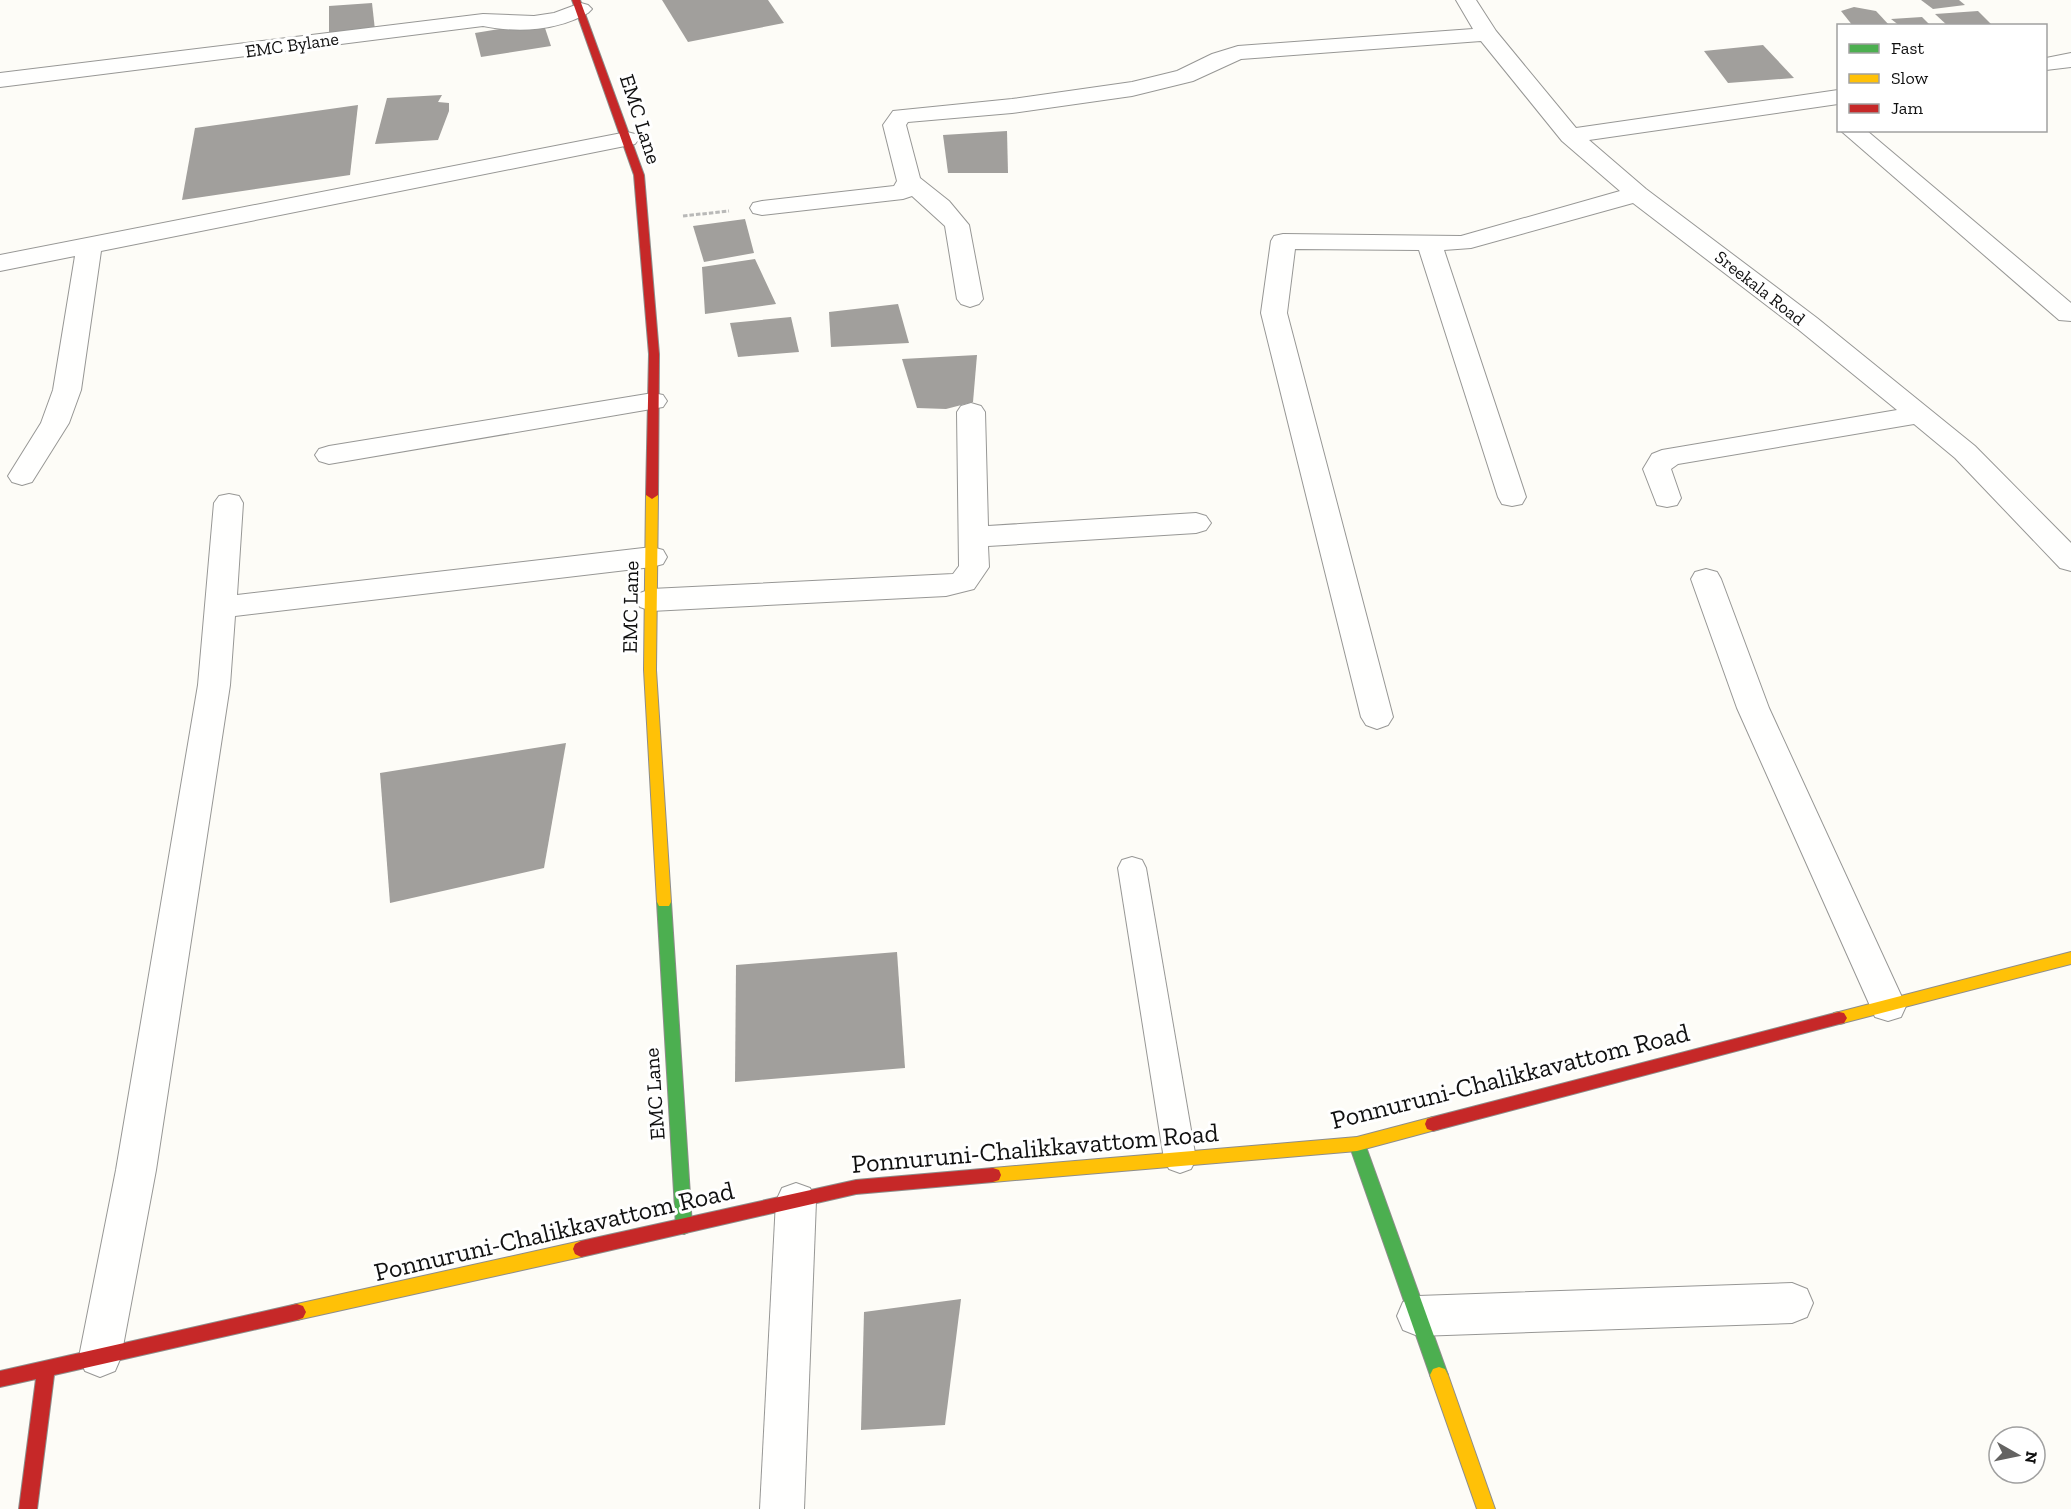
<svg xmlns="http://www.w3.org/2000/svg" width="2071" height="1509" font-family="'Zilla Slab',serif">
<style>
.building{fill:#a19f9c}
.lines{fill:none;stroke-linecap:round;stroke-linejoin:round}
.lane-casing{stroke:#979795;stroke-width:2}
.street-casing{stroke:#979795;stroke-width:2}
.fast-casing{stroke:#8e8d8b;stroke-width:2}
.slow-casing{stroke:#8e8d8b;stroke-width:2}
.jam-casing{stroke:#8e8d8b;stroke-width:2}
.path{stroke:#b9b9b8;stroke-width:3;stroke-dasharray:4.5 2;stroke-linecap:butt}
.lane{fill:#fffffe;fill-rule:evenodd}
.street{fill:#fffffe;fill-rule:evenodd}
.fast{fill:#4caf50;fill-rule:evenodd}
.slow{fill:#ffc107;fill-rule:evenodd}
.jam{fill:#c62828;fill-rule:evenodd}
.labels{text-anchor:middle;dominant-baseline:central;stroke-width:6;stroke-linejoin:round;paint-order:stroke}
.far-street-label{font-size:18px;fill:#111;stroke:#fff}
.street-label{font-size:21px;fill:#111;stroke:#fff}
.near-street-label{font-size:26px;fill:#111;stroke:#fff}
</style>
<rect width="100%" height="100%" fill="#fdfcf7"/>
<!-- building -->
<g class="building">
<path d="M662,0H768L784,23L688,42Z"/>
<path d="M1921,0H1959L1965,5L1933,9Z"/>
<path d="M372,3L375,30L329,33V6Z"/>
<path d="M1854,7L1876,11L1890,26H1853L1841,11Z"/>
<path d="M1978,11L1993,26H1948L1935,14Z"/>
<path d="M1922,17L1931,26H1900L1891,19Z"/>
<path d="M543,22L551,46L481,57L475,33Z"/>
<path d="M1763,45L1794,78L1728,83L1704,51Z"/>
<path d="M442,95L438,102L449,103V111L438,140L375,144L387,98Z"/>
<path d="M358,105L350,175L182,200L195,128Z"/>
<path d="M1007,131L1008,173H948L943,135Z"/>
<path d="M745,219L754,253L704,262L693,226Z"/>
<path d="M755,259L776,304L705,314L702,267Z"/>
<path d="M898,304L909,343L831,347L829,312Z"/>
<path d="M791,317L799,352L738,357L730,323Z"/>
<path d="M977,355L973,402L946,409L917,408L902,359Z"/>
<path d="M566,743L544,868L390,903L380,773Z"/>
<path d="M897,952L905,1068L735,1082L736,965Z"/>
<path d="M961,1299L945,1425L861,1430L864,1312Z"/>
</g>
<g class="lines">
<defs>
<path id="lane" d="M1132,857L1142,860L1146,868L1196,1159L1191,1169L1180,1173L1169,1169L1164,1159L1118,868L1122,860Z"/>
<g id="street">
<path d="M1456,0H1476L1496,31L1576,128L1838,90V104L1589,140L1646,189L1817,318L1975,446L2071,543V571L2060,568L1955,458L1914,424L1678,464L1671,469L1681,498L1677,505L1667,507L1657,505L1643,469L1652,454L1662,450L1897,410L1799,330L1633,203L1471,248L1444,250L1526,497L1522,504L1512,506L1502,504L1498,497L1419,250L1295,249L1287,313L1393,717L1388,725L1377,729L1366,725L1361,717L1261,313L1271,241L1274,236L1283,234L1461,236L1620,191L1562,141L1481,41L1241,59L1193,81L1132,96L1012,113L908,122L906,125L920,178L949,201L969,225L983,299L979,304L970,307L961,304L957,299L945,226L912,196L903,199L762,215L753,213L750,208L753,203L762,201L894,186L897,181L883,125L893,111L1012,99L1132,82L1177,71L1212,54L1238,46L1473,29Z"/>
<path d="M581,3L588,5L592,9L588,13C557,31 518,33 483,26L0,87V73L483,14L534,16L554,13Z"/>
<path d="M2071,53V67L2046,70V58Z"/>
<path d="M1840,130H1866L2071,303V321L2059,320Z"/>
<path d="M627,132L635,134L639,139L635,144L101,251L81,390L69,423L32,482L22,485L12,482L8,476L41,423L53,390L75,256L0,271V255Z"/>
<path d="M653,393L663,395L667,401L663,407L329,464L319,461L315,455L319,449L329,446Z"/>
<path d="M971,403L981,406L985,412L988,526L1196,513L1206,516L1211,523L1206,530L1196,533L988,546L989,567L974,589L946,596L651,611L640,607L636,600L640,593L651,589L953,574L959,566L957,412L961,406Z"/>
<path d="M229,494L239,496L243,503L237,595L652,547L663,550L667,557L663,564L652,567L235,616L230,685L156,1170L121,1357L115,1371L100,1377L85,1371L79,1357L116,1170L198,685L214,503L219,496Z"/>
<path d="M1706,569L1717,572L1721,579L1769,708L1906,1006L1901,1017L1888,1021L1875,1017L1737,708L1691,579L1695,572Z"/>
<path d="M796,1183L810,1188L816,1201L804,1509H760L776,1201L782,1188Z"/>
<path d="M1792,1283L1807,1289L1813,1303L1807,1317L1792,1323L1418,1336L1403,1330L1397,1316L1403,1302L1418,1296Z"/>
</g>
<g id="fast">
<path d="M664,896L669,898L671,902L692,1226L690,1231L684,1234L678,1231L676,1226L657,902L659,898Z"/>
<path d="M1357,1137L1363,1139L1365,1144L1448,1375L1445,1381L1439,1383L1433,1381L1430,1375L1349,1144L1351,1139Z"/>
</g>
<g id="slow">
<path d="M652,491L658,495L656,670L671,902L669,906H659L657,902L644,670L646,495Z"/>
<path d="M2071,952V964L1839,1024L1834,1023L1831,1018L1834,1013L1839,1012Z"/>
<path d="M1433,1117L1439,1119L1441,1124L1439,1129L1357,1151L993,1182L987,1180L985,1175L987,1170L993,1168L1357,1137Z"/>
<path d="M581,1241L587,1244L589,1249L587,1254L581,1257L297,1320L291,1318L288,1312L291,1306L297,1304Z"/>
<path d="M1439,1367L1445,1369L1448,1375L1495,1509H1477L1430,1375L1433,1369Z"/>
</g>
<g id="jam">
<path d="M572,0H580L644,175L659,354L658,495L652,499L646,495L649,354L634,175Z"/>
<path d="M1839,1012L1844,1013L1847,1018L1844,1023L1839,1024L1433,1131L1427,1129L1425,1124L1427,1119L1433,1117Z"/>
<path d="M993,1168L999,1170L1001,1175L999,1180L993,1182L856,1194L581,1257L575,1254L573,1249L575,1244L581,1241L856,1180Z"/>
<path d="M297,1304L303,1306L306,1312L303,1318L297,1320L54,1375L37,1509H19L36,1379L0,1387V1371Z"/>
</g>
</defs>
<!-- lane casing -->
<use href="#lane" class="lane-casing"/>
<!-- street casing -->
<use href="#street" class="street-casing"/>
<!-- fast casing -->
<use href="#fast" class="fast-casing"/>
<!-- slow casing -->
<use href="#slow" class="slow-casing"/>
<!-- jam casing -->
<use href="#jam" class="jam-casing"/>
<!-- path -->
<path class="path" d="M683,216L729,211"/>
<!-- lane -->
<use href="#lane" class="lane"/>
<!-- street -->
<use href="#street" class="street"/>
<!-- fast -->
<use href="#fast" class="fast"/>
<!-- slow -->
<use href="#slow" class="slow"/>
<!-- jam -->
<use href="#jam" class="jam"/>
</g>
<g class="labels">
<!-- far-street labels -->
<g class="far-street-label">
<text transform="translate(292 45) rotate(-8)">EMC Bylane</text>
<text transform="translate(1760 288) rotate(38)">Sreekala Road</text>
</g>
<!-- street labels -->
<g class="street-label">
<text transform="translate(641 119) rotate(72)">EMC Lane</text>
<text transform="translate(630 607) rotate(-89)">EMC Lane</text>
<text transform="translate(654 1094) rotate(-94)">EMC Lane</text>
</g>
<!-- near-street labels -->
<g class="near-street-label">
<text transform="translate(1510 1076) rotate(-14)">Ponnuruni-Chalikkavattom Road</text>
<text transform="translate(1035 1148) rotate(-5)">Ponnuruni-Chalikkavattom Road</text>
<text transform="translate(554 1231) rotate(-13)">Ponnuruni-Chalikkavattom Road</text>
</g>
</g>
<!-- legend -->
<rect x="1837" y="24" width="210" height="108" fill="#ffffff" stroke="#a0a0a0" stroke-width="1.5"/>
<rect x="1849" y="44" width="30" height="9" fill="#4caf50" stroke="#a0a0a0" stroke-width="1.5"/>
<text x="1891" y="54" font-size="18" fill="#111111">Fast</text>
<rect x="1849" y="74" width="30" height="9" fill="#ffc107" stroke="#a0a0a0" stroke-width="1.5"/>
<text x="1891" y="84" font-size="18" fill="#111111">Slow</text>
<rect x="1849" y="104" width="30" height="9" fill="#c62828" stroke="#a0a0a0" stroke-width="1.5"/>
<text x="1891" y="114" font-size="18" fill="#111111">Jam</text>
<!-- north arrow -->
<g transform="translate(2017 1455) rotate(99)"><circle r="28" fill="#ffffff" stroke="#a0a0a0" stroke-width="1.5"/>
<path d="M0-4.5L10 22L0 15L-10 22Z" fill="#646362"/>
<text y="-9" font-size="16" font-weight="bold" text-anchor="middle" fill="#111111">N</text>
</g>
</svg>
